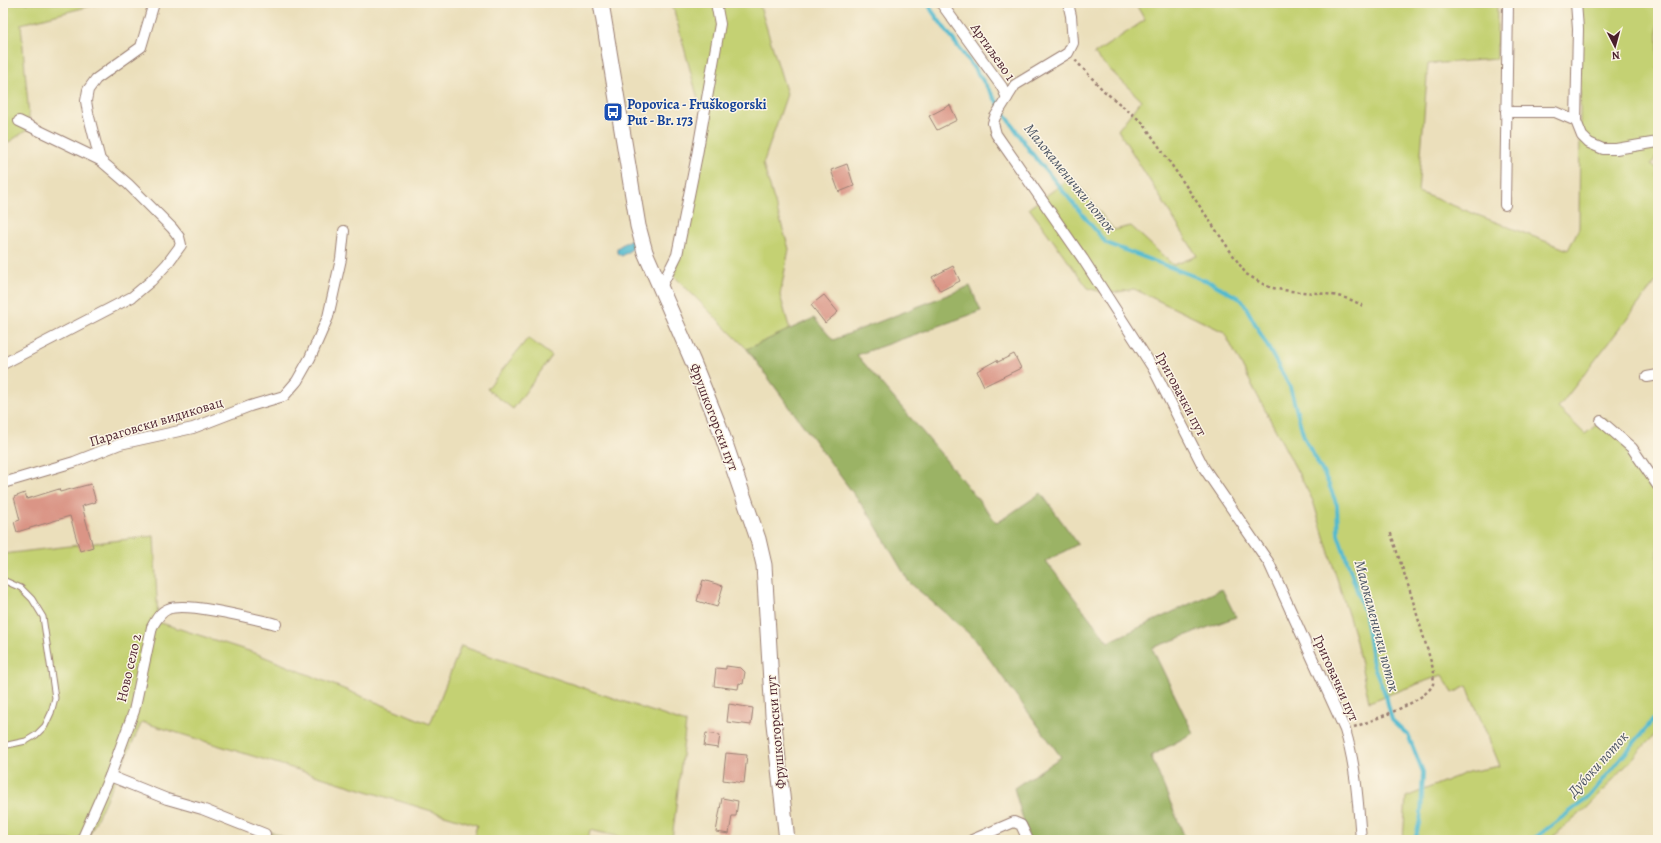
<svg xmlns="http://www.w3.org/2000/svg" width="1661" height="843" font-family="Alegreya,serif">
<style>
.green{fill:#c4d173;stroke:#87784f}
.forest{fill:#9bb365;stroke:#726948}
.water{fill:#51bacf;stroke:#4e6c7d}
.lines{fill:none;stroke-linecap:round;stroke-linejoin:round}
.stream{stroke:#51bacf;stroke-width:4}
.building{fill:#da9586}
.lane-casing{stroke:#9a7f73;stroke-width:7}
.street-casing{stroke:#9a7f73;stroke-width:12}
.secondary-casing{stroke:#9a7f73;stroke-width:17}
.path{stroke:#9a7f73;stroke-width:2.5;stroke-dasharray:3 3;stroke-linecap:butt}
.lane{stroke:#fff;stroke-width:5}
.street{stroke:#fff;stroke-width:10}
.secondary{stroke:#fff;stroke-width:15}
.labels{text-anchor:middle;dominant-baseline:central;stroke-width:3;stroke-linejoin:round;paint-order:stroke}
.street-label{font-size:14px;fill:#4a1f2b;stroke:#fcf5e5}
.transit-label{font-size:14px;font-weight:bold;fill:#164399;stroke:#fcf5e5;text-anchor:start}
.water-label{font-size:15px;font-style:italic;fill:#4c5564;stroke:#fcf5e5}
</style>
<rect width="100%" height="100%" fill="#fcf5e5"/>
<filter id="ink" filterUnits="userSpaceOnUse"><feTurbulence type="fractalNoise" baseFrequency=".025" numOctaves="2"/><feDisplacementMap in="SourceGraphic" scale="8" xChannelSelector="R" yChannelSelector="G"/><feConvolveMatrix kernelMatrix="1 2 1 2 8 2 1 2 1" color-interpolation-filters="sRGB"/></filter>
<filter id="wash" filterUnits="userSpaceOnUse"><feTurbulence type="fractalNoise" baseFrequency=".012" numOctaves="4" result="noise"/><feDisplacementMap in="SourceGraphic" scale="16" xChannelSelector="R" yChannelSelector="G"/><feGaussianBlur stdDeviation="0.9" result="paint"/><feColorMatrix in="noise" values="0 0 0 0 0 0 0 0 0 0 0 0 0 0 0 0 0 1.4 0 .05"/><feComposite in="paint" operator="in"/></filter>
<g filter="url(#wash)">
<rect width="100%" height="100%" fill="#ebdfbb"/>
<!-- green -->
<g class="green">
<path d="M3,3H102L21,24L30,128L3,146Z"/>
<path d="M672,3H759L787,94L763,164L789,249L780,295L790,330L747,349L674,276L706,129Z"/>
<path d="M1135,3H1497V59L1428,64L1418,192L1568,250L1579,228L1581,3H1658V154L1651,165L1658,168V279L1558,408L1585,434L1605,418L1658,496V731L1588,807L1549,840H1403L1406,797L1468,772L1500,766L1467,686L1453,693L1442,675L1369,702L1355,637L1313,501L1224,332L1134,289L1108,294L1088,288L1029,208L1072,177L1114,230L1131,226L1173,265L1197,256L1118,130L1141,100L1094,54L1145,20Z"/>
<path d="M528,338L552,356L513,409L487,389Z"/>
<path d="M154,536L158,622L255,653L430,724L461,646L686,723L672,840H634L590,830L588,840H473L477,825L142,722L87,840H3V554Z"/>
<path d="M271,832L290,840H270Z"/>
</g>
<!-- forest -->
<path class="forest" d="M970,286L981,311L857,355L937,449L997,523L1041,493L1078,544L1046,561L1108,642L1222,589L1236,617L1152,648L1193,733L1151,756L1186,840H1029L1014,788L1061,757L974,638L909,582L872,519L747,349L814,318L833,340Z"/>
<!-- water -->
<path class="water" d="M631,239L636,246L622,256L617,253V248Z"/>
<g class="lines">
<!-- stream -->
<g class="stream">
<path d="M928,3L932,11L981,78L1030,151L1106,243L1212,283L1242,300L1290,387L1304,437L1327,480L1337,505L1338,534L1364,611L1373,664L1386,696L1392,720L1408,735L1423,772L1421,815L1415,840"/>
<path d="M1532,840L1588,798L1658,714"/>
</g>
</g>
<g id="blocks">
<!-- building -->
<g class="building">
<path d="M950,105L957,120L937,130L929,116Z"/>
<path d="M847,164L854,186L839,192L831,170Z"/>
<path d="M953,266L960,281L940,291L932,277Z"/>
<path d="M824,295L838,312L825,323L811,305Z"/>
<path d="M1014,354L1021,368L984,386L977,371L997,360L998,362Z"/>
<path d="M91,484L96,502L82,506L93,547L80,551L70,516L17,532L14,522L20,520L14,497L25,493L27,499L59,489L60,492Z"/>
<path d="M703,580L723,586L717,607L697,601Z"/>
<path d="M726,666L741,668L745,672L743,684L739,683L738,689L714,686L716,668L726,669Z"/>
<path d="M729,704L753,708L751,725L727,722Z"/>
<path d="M706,733L720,735L718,748L704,746Z"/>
<path d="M726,753L747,755L744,783L723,780Z"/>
<path d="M722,798L738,801L736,816H732L729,834L716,832Z"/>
</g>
</g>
</g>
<g filter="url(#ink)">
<use href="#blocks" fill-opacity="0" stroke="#9a7f73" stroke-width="1"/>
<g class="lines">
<defs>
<path id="lane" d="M3,580L21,588L32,599L43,617L55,698L51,713L45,726L36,735L26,741L3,746"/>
<g id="street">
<path d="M941,3L1002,87L1007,98"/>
<path d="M1068,3L1071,16L1073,43L1068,53L1015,85L995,117L993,123L996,134L1083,259L1153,368L1204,468L1269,563L1345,730C1356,766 1358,802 1361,840"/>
<path d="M1576,3L1578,29L1576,121L1582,136L1589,143L1603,149H1616L1658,142"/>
<path d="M1506,112H1555L1576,121"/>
<path d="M100,160L88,113L86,101L88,90L96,79L141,47L154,3"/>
<path d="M1505,205L1508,3"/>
<path d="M661,287L677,255L697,155L720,24L716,3"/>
<path d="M3,364L132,297L151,281L167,264L181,245L179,237L172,228L128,184L100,160L19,121"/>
<path d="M1647,377L1658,375"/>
<path d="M1601,421L1632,448L1658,486"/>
<path d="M3,483L74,462L120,444L193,428L250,406L284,396L297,381L310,358L328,317L341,259L344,231"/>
<path d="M110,776L167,799L202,809L265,834"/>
<path d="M82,840L110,776L134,711L152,627C156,620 160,612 168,609C187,601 254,619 276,624"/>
<path d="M972,840L1014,822L1021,825L1028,840"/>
</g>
<path id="secondary" d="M601,3L638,226L645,252L693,362L719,426L758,539L764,565L773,715L787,840"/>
</defs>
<!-- lane casing -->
<use href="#lane" class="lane-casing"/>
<!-- street casing -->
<use href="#street" class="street-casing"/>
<!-- secondary casing -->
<use href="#secondary" class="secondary-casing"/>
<!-- path -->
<g class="path">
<path d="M1075,60L1104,91L1143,123L1246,274C1254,278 1264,286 1273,288C1302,295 1336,289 1363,306"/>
<path d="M1354,727C1371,721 1427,701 1433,684C1434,681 1433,675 1434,672L1410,591L1390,531"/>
</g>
<!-- lane -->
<use href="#lane" class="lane"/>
<!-- street -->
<use href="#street" class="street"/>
<!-- secondary -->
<use href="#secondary" class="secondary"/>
</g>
</g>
<!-- icons -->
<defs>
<symbol id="bus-square" viewBox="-11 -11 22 22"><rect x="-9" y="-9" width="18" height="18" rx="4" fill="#1a4fb4" stroke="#fcf5e5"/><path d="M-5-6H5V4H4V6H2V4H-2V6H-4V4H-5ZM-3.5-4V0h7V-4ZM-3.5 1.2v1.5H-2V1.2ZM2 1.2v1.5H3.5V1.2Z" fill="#fff"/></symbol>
</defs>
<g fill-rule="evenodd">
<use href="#bus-square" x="602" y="101" width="22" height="22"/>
</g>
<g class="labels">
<!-- street labels -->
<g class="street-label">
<text transform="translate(993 52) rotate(55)">Артиљево 1</text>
<text transform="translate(1181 394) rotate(62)">Григовачки пут</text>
<text transform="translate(714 417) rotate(69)">Фрушкогорски пут</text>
<text transform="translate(156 422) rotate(-17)">Параговски видиковац</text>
<text transform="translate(129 668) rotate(-77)">Ново село 2</text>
<text transform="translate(1336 678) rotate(66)">Григовачки пут</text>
<text transform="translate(776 732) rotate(-95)">Фрушкогорски пут</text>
</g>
<!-- transit labels -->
<g class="transit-label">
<text x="627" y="104">Popovica - Fruškogorski<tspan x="627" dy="16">Put - Br. 173</tspan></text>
</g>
<!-- water labels -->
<g class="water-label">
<text transform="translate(1070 178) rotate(51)">Малокаменички поток</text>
<text transform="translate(1377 626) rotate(75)">Малокаменички поток</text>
<text transform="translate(1598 764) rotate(-48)">Дубоки поток</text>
</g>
</g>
<!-- margin -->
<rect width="1661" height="843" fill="none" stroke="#fcf5e5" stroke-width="16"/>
<!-- north arrow -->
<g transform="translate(1615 46) rotate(174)" stroke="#fcf5e5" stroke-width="3" paint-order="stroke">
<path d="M0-3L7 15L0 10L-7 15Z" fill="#4a1f2b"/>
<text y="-6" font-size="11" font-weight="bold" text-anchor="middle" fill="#4a1f2b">N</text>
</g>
</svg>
